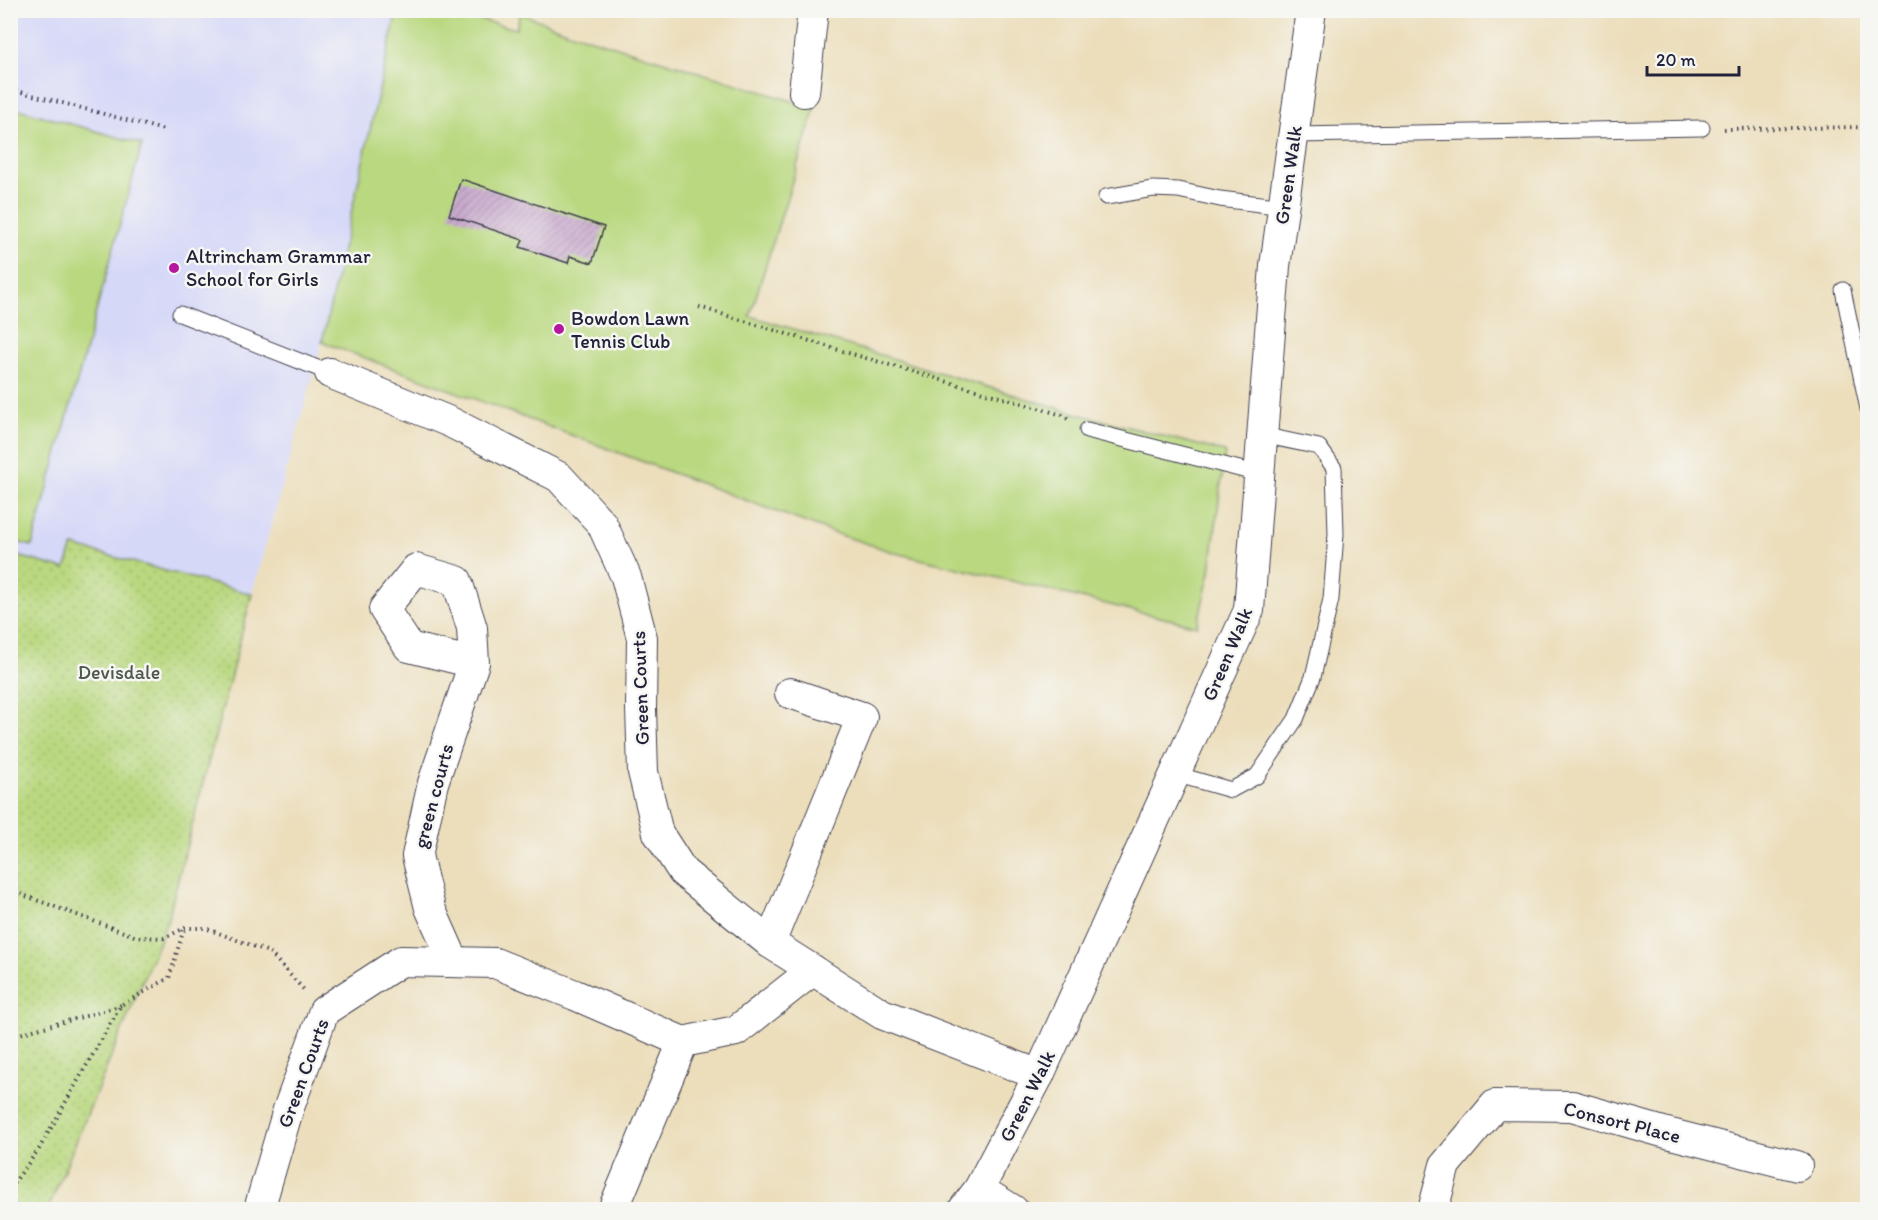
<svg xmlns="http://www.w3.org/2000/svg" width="1878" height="1220" font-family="Itim,sans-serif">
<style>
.built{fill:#d6d8f8}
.grass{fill:url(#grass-dots);stroke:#6e7d5d;stroke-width:1.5}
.pitch{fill:#b9d87f;stroke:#6e7d5d;stroke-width:1.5}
.building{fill:url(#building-hatch)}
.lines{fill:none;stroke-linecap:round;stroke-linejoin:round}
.lane-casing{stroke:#403e4e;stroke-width:17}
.street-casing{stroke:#403e4e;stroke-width:32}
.path{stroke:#403e4e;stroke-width:4;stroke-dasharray:1.5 4.5;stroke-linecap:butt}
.lane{stroke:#fff;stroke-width:15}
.street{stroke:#fff;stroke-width:30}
.poi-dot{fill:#b5179e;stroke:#f6f6f2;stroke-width:2}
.labels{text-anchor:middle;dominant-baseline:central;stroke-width:5;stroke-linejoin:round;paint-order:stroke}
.street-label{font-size:20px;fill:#22223b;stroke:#f6f6f2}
.poi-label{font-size:20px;fill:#22223b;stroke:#f6f6f2;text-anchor:start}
.park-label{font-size:20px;fill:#4f594f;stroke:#f6f6f2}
</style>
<defs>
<pattern id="grass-dots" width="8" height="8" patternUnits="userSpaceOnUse" patternTransform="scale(1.5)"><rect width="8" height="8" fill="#b9d87f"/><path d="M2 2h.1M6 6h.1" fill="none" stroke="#9fb96f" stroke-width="1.8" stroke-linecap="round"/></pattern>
<pattern id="building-hatch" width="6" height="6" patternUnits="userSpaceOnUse" patternTransform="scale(1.5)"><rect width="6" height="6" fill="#caabcf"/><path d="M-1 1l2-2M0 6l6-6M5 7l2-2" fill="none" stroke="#a48ba9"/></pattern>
</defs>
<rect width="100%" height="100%" fill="#f6f6f2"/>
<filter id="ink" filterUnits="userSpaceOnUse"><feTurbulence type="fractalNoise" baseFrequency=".0167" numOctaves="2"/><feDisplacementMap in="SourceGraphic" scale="12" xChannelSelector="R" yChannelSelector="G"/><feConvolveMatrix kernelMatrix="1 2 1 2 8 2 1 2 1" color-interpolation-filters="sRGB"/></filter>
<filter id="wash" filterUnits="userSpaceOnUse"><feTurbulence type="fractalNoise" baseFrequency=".008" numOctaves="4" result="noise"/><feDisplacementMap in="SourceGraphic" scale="24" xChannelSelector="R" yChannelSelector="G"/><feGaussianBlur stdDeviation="1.35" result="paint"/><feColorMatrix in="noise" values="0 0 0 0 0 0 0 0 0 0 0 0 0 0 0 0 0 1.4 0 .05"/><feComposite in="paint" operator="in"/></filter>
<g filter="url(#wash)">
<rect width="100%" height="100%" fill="#ecdebb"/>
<!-- built -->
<path class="built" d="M10,11H397L322,342L252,594L73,546L65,569L11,554Z"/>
<!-- grass -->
<path class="grass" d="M73,546L252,594L167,922L48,1209H11V554L65,569Z"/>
<!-- pitch -->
<g class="pitch">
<path d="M397,11H447L516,29L520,13L569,32L815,108L750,316L1078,414L1225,452L1210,572L1197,626L896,553L831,532L322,342Z"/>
<path d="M11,107L142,144L32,546L10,540Z"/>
</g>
<g id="blocks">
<!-- building -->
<path class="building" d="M461,179L604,227L592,263L570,256L568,263L520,247L523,240L449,215Z"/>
</g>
</g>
<g filter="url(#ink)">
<use href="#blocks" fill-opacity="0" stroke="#403e4e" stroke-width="1.5"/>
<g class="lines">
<defs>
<g id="lane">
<path d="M1294,135L1702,128"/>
<path d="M1106,197L1153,189L1178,190L1220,199L1284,207"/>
<path d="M1843,290L1868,409"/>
<path d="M180,314L330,373"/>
<path d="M1087,430L1259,474"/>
<path d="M1175,774L1231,790L1257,776L1296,719L1313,677L1331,599L1336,534L1334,468L1319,447L1262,435"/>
</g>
<g id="street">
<path d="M804,92L813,10"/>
<path d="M330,373L450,422L559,477L602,524L626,577L642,638L641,708L643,772L658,833L683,872L770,943L882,1014L1039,1075"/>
<path d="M770,943L862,717L790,693"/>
<path d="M454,962L430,908L417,856L433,783L474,663L472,628L457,581L416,569L384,609L409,647L474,663"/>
<path d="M979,1189L1013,1210"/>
<path d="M260,1206L288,1110L324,1011L401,961L495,963L575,995L683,1042L736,1031L813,970"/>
<path d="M613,1210L683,1042"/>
<path d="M963,1210L979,1189L1039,1075L1249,610L1275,266L1311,10"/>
<path d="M1433,1210L1445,1165L1495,1105L1572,1106L1663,1132L1797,1166"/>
</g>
</defs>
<!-- lane casing -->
<use href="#lane" class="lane-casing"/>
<!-- street casing -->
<use href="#street" class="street-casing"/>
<!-- path -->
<g class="path">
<path d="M10,89L164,130"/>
<path d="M1724,129L1868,127"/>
<path d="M699,307L852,354L1062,415L1068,419"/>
<path d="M10,888L23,895L137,937L164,938L185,928H205L269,952L305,991"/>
<path d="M10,1037C47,1025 85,1018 121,1005"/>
<path d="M10,1188L39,1149L121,1005L169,978L184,929"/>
</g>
<!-- lane -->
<use href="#lane" class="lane"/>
<!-- street -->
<use href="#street" class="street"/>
</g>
</g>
<!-- markers -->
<g class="poi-dot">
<circle cx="174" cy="268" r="6"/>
<circle cx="559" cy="329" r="6"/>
</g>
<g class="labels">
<!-- street labels -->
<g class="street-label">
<text transform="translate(1288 175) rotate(-82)">Green Walk</text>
<text transform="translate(1227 654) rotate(-67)">Green Walk</text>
<text transform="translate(640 688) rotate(-92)">Green Courts</text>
<text transform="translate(433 796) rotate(-75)">green courts</text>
<text transform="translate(303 1073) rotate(-70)">Green Courts</text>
<text transform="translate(1027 1096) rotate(-63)">Green Walk</text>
<text transform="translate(1622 1122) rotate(14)">Consort Place</text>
</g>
<!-- poi labels -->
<g class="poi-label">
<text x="186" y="256">Altrincham Grammar<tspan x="186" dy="23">School for Girls</tspan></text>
<text x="571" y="318">Bowdon Lawn<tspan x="571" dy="23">Tennis Club</tspan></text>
</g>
<!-- park labels -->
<g class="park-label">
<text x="119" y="672">Devisdale</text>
</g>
</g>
<!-- margin -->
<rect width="1878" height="1220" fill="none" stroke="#f6f6f2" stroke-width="36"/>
<!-- scale -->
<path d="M1647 66v9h92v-9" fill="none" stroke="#22223b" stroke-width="3"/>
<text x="1656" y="66" font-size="18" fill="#22223b" stroke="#f6f6f2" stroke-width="4.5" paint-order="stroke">20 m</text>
</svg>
